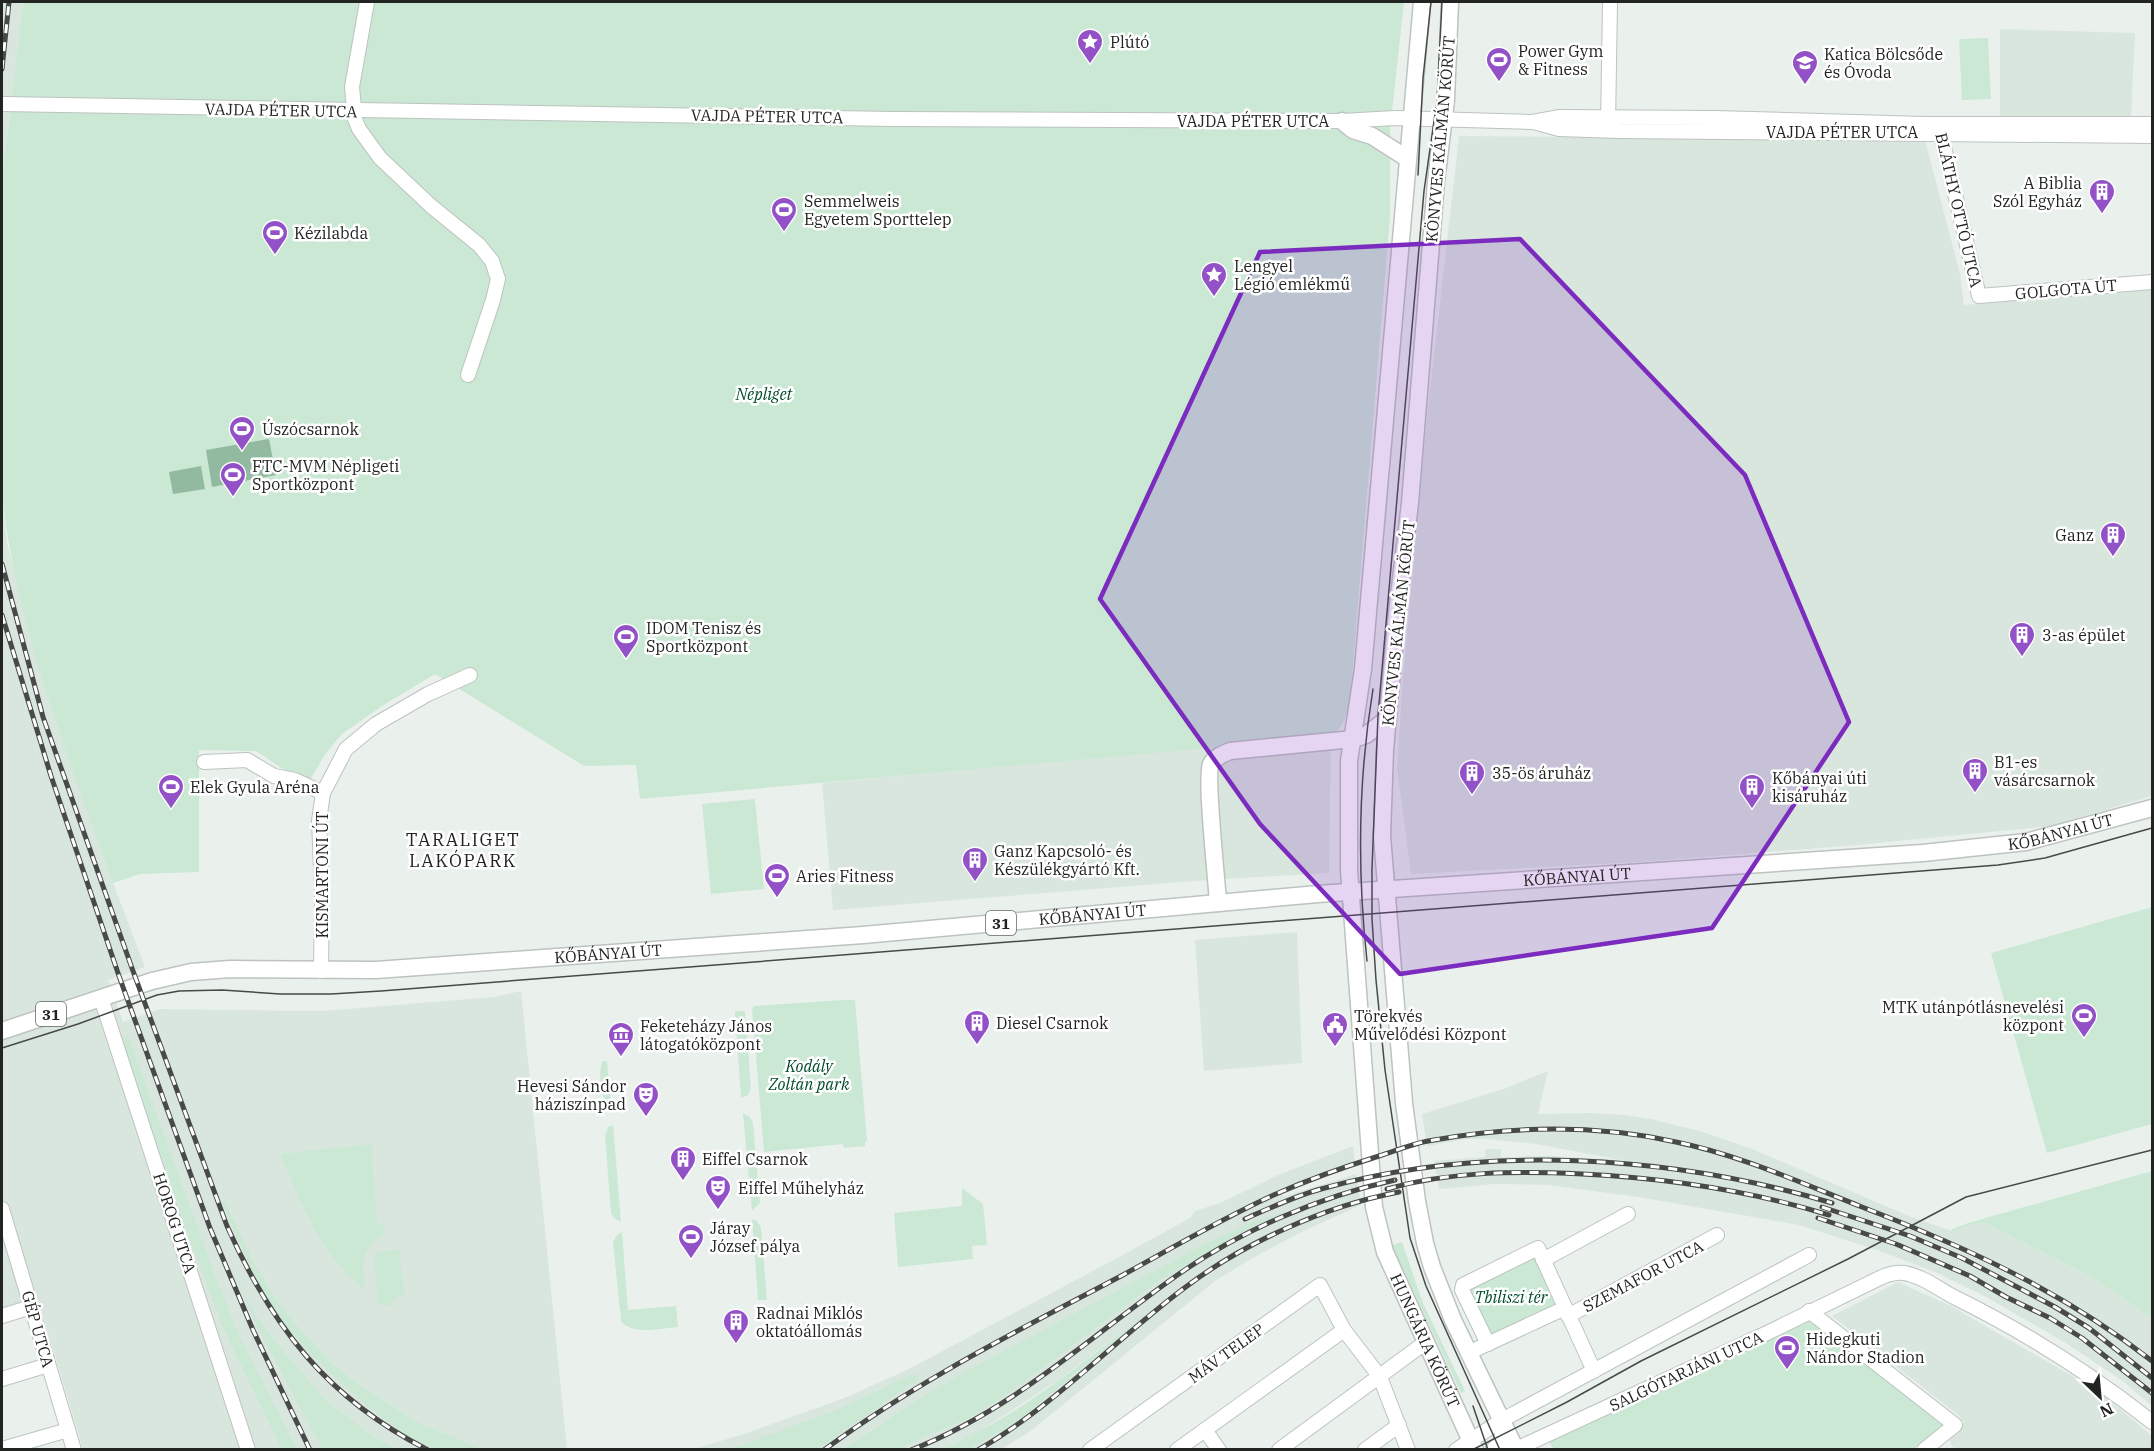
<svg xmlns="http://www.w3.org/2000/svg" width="2154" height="1451" font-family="'IBM Plex Serif',serif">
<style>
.built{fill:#d9e6de}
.green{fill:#cbe8d5}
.water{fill:#91baa0}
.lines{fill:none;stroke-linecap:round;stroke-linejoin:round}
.minor-casing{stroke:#bdc3bf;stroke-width:16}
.major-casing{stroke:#bdc3bf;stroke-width:19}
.minor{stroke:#fff;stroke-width:14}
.major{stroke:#fff;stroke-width:16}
.tram{stroke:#474a47;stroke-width:1.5}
.rail-casing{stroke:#474a47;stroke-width:5}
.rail{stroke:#fff;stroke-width:3;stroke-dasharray:9;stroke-linecap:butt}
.marked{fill:#7b2cbf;fill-opacity:0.2;stroke:#7b2cbf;stroke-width:4.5;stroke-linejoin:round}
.labels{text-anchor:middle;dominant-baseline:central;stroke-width:5;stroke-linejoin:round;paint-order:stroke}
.shield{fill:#fff;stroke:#646664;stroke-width:1.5}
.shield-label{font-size:15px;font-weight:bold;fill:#222422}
.poi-label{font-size:16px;fill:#222422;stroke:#fff;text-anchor:start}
.street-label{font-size:16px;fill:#222422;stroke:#fff}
.park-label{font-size:16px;font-style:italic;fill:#004b2a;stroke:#fff}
.neighbourhood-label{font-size:18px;letter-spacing:1.5px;fill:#222422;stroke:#fff}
</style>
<rect width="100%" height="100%" fill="#eaf1ed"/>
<!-- built -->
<g class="built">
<path d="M2,2H23L2,181Z"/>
<path d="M2000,29L2135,33L2131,118L2000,116Z"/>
<path d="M1459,136L1925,140L1960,274L1964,305L2152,288V796L2051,826L1847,846L1637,862L1411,874L1397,769L1402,689L1428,409Z"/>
<path d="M2,495L7,543L53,714L113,883L145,967L108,980L123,1022L160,1009L323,1011L493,997L521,991L567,1449H483L423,1425L361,1386L331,1362L302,1331L275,1297L253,1261L223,1202L248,1264L270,1303L297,1340L423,1443L438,1449H398L376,1438L327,1401L287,1355L255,1314L238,1280L322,1449H297L239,1334L215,1274L128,1035L227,1337L281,1449H83L38,1300L2,1310Z"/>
<path d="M1331,736L1329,873L1208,880L833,910L822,783Z"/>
<path d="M1297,932L1302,1063L1204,1071L1195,940Z"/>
<path d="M1548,1071L1538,1114L1588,1113L1624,1115L1651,1119L1700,1131L1752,1149L1911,1217L1952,1231L1973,1224L1985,1223L2088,1275L2152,1318V1406L2124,1382L2064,1342L1986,1297L1935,1272L1877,1250L1799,1225L1638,1197L1548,1185L1495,1184L1439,1189L1434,1161L1485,1157V1149H1501V1157L1548,1156L1621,1160L1536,1144L1487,1139H1466L1427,1146L1422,1114L1503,1089Z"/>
<path d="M1353,1146L1355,1165L1282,1194L1283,1197L1356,1174L1361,1205L1301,1232L1251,1259L1215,1281L1032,1430L1002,1449H970L1020,1420L1151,1310L1060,1379L977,1433L942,1449H898L969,1418L1004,1397L1159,1281L1236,1236L1280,1214L1254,1221L882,1423L843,1449H818L918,1379L916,1374L833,1411L748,1444L731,1449L690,1450L744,1434L842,1399L907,1370L1119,1257L1190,1218L1195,1211L1220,1203L1278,1175Z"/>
<path d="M1898,1282L1949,1305L2100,1392L2152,1436V1449L1963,1450L1952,1447L1948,1435L1964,1423L1958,1415L1832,1316Z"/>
</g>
<!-- green -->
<g class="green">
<path d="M23,2H1404L1390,130V217L1352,677C1349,699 1350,734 1322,738L640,799L636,765L584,766L435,674L385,704L342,734L326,753L307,785L256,751L199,750V872L140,874L113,883C68,757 17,629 2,495V181Z"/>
<path d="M1988,38L1991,99L1962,100L1959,39Z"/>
<path d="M755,799L764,889L711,894L702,804Z"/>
<path d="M2152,907V1124L2047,1153L1991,953Z"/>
<path d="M842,1000H855L867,1141L865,1142V1146L844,1148L843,1144L764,1152L752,1009L754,1006Z"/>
<path d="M735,1011H745L751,1088L748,1095L741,1098Z"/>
<path d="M128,1035L215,1274L239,1334L297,1449H281L227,1337L188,1236L122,1037Z"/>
<path d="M603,1061H607L611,1109C601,1104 597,1070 603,1061Z"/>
<path d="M743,1114L749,1116L753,1123L760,1203L752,1211Z"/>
<path d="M613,1125L621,1222L614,1218L611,1213L605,1136L608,1127Z"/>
<path d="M371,1144L377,1224H384V1234C359,1251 363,1262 364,1289C320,1256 302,1202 280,1154Z"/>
<path d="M2152,1171V1318L2088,1275L1985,1223L1973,1224L1953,1231L1950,1230L1968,1223Z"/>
<path d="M962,1188L983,1204L987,1245L972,1246L973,1259L898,1267L894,1213L962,1206Z"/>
<path d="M225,1201L253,1261L275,1297L302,1331L331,1362L361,1386L423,1425L483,1449C469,1450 451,1451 437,1449C412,1443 383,1419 363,1402C328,1372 294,1342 269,1302C250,1271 236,1236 222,1202Z"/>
<path d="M1285,1212L1236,1236L1159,1281L1004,1397L969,1418L898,1449H843L925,1395L976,1366L1207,1243L1254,1221Z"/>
<path d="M752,1219L757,1221L761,1227L767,1300H758Z"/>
<path d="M622,1232L628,1310L676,1306L678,1327C661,1328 633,1336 621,1321L613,1242L617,1235Z"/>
<path d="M1402,1242L1423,1303L1465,1391L1461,1393L1392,1245Z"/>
<path d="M399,1249L404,1295L398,1296L389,1307L378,1302L374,1260L378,1252Z"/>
<path d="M1536,1256L1557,1303V1307L1490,1338L1466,1290Z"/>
<path d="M232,1267L255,1314L287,1355L327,1401L376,1438L398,1449H322L257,1326Z"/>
<path d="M1168,1296L1020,1420L970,1449H942C1026,1413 1097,1351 1168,1296Z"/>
<path d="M1809,1317L1947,1425L1912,1450H1554L1549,1442Z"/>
<path d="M916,1373L919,1379L818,1449H731L833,1411Z"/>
</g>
<!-- water -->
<g class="water">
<path d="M269,439L276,475L212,487L206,450Z"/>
<path d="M201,466L205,489L173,494L169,472Z"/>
</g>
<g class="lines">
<defs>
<g id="minor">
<path d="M367,2L352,87L355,119L359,129L380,158L431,206L479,245L492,261L498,279L493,300L468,375"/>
<path d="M2,104L892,119L1342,121L1395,118L1532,122L1560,117L1715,118L1924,124H2152"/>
<path d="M1537,123L1559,129L1619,131L2152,136"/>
<path d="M1608,125L1610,2"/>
<path d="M1939,126L1979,296L2152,282"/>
<path d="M204,762L247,760L274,776L295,780L323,793"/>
<path d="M321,971L322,893L319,821L323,793L346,749L376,724L428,694L470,675"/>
<path d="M101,998L248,1450"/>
<path d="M2,1209L74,1450"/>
<path d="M1543,1260L1628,1214"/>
<path d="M1809,1311L1955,1425L1924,1450"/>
<path d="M2,1316L31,1307"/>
<path d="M1568,1316L1717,1235"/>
<path d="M1488,1344L1462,1290L1463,1285L1538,1248L1594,1371"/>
<path d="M1468,1353L1565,1308"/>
<path d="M2,1379L48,1365"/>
<path d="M1205,1430L1219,1450"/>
<path d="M2,1449L68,1430"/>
<path d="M1090,1450L1320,1285L1344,1330L1380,1377L1408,1450"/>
<path d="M1177,1450L1344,1330"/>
<path d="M1279,1450L1426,1342"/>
<path d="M1365,1450L1399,1425"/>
<path d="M1456,1450L1502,1420L1809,1255"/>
<path d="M1514,1450L1767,1333L1882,1277C1889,1274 1896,1272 1904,1273C1922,1276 1939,1289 1954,1297C2025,1332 2091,1374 2152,1422"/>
</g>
<g id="major">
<path id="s1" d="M1422,2L1363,669L1349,761V870L1374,1207L1385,1252L1475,1450"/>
<path d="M1450,2L1446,100L1436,182L1410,503L1397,613L1385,750L1382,836L1404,1103L1417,1201L1425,1243L1432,1267L1453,1320L1516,1450"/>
<path d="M1342,121L1353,130L1372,136L1408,159"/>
<path d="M1218,903C1217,882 1205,775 1211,764C1215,757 1223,754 1230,751L1353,739L1366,735L1388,718"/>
<path id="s2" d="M2,1031L152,981L191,972L230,969L376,970L863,935L1318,894L1923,853L2026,842L2152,808"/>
<path d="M1494,1450L1502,1442L1504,1425"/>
</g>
</defs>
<!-- minor casing -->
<use href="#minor" class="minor-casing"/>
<!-- major casing -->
<use href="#major" class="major-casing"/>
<!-- minor -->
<use href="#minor" class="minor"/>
<!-- major -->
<use href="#major" class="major"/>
<!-- tram -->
<g class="tram">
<path d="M1442,2L1437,100L1424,191L1378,715L1372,869V919L1376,980L1385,1070L1410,1238L1426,1286L1500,1450"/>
<path d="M1418,175L1423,78L1431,2"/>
<path d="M1367,961C1357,869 1358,780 1373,689"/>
<path d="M2,1048L78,1024L157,995L179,991L222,990L280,994H331L381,991L1998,865L2045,858L2152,828"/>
<path d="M1473,1406L1488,1450"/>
<path d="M1472,1450L1567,1402L1641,1361L1848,1259L1966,1197L2152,1150"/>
</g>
<defs>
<g id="rail">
<path d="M2,69L9,2"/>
<path d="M2,564L43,717L133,971L227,1226C272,1327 328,1399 428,1450"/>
<path d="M2,615L51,776L119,976L210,1228L253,1330L310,1450"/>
<path d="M1387,1189C1450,1171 1517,1171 1582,1174C1665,1178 1748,1190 1829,1215"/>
<path d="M1822,1207L1910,1236L1962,1258L2055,1307L2089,1328L2152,1378"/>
<path d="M1818,1218L1896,1244L1970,1276L2006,1297L2050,1318L2082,1338L2152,1393"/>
<path d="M1245,1219C1270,1208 1295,1196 1321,1189C1483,1143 1672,1155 1832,1203"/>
<path d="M824,1450C917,1381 1019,1330 1121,1276C1172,1248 1223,1218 1276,1194C1310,1179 1344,1167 1379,1156C1395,1151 1412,1144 1428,1141C1510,1126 1594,1124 1676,1142C1740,1155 1801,1183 1862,1207C1968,1248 2062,1291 2152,1361"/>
<path d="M911,1450C1011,1411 1089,1338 1176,1276C1240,1231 1318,1197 1395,1180"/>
<path d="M978,1450C1054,1406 1114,1341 1183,1289C1243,1243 1325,1206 1399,1192"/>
</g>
</defs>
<!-- rail casing -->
<use href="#rail" class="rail-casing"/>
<!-- rail -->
<use href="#rail" class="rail"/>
</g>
<!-- marked area -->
<path class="marked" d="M1520,239L1745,475L1849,722L1712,928L1400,974L1260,824L1100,599L1260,252Z"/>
<!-- icons -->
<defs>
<symbol id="sight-pin" viewBox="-11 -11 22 30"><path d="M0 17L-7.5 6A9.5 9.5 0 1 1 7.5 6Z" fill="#9251c7" stroke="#fff"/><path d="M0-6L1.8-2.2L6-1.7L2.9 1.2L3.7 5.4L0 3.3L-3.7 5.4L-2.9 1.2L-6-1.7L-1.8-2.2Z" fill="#fff"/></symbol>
<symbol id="stadium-pin" viewBox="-11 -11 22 30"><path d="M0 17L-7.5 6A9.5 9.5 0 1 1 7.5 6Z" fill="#9251c7" stroke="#fff"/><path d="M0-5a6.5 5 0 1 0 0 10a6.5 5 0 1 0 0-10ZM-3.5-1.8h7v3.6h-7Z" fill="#fff"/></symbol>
<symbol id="school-pin" viewBox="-11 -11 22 30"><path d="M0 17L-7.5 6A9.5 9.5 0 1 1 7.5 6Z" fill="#9251c7" stroke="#fff"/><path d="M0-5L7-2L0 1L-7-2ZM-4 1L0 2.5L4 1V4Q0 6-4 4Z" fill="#fff"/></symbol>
<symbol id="building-pin" viewBox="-11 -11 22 30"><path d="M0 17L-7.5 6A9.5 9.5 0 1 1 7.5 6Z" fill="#9251c7" stroke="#fff"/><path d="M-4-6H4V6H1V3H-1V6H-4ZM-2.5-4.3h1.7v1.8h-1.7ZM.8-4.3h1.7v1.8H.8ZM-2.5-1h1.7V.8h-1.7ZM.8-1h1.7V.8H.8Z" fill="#fff"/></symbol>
<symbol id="civic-pin" viewBox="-11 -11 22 30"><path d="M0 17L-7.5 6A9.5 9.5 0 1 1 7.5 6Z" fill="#9251c7" stroke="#fff"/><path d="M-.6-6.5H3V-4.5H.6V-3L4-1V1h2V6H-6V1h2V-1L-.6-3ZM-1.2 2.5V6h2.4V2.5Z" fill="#fff"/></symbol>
<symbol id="museum-pin" viewBox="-11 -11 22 30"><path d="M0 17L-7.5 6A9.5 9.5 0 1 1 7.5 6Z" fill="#9251c7" stroke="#fff"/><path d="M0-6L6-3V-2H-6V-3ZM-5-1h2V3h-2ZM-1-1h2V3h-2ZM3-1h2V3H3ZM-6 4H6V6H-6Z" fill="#fff"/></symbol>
<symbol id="theatre-pin" viewBox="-11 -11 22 30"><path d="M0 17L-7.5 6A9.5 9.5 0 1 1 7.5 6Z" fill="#9251c7" stroke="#fff"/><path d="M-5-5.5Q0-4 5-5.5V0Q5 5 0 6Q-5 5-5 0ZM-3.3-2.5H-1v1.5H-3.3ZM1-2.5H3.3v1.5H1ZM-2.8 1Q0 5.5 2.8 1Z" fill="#fff"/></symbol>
</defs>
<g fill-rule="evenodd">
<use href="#sight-pin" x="1075" y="27" width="30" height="40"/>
<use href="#stadium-pin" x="1484" y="45" width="30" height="40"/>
<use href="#school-pin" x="1790" y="48" width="30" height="40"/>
<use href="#building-pin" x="2087" y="177" width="30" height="40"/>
<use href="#stadium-pin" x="769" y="195" width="30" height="40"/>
<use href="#stadium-pin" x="260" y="218" width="30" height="40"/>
<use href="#sight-pin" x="1199" y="260" width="30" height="40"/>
<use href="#stadium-pin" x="227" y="414" width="30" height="40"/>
<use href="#stadium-pin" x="218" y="460" width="30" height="40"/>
<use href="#building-pin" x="2098" y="520" width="30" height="40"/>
<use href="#building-pin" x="2007" y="620" width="30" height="40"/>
<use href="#stadium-pin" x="611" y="622" width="30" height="40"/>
<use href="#building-pin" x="1960" y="756" width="30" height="40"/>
<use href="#building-pin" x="1457" y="758" width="30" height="40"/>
<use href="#stadium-pin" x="156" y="772" width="30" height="40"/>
<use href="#building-pin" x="1737" y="772" width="30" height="40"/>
<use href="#building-pin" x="960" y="845" width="30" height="40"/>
<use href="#stadium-pin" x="762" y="861" width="30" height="40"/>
<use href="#stadium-pin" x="2069" y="1001" width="30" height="40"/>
<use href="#building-pin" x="962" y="1008" width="30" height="40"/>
<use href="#civic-pin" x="1320" y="1010" width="30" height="40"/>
<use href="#museum-pin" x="606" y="1020" width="30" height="40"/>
<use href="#theatre-pin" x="631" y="1080" width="30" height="40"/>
<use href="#building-pin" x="668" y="1144" width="30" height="40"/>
<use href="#theatre-pin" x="703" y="1173" width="30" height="40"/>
<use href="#stadium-pin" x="676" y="1222" width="30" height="40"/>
<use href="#building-pin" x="721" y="1307" width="30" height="40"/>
<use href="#stadium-pin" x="1772" y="1333" width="30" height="40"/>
</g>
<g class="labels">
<!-- shield labels -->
<g class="shield">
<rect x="986" y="911" width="30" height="24" rx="4.5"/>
<rect x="36" y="1002" width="30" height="24" rx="4.5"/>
</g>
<g class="shield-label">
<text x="1001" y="923">31</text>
<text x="51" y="1014">31</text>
</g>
<!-- poi labels -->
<g class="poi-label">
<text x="1110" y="42">Plútó</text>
<text x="1518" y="51">Power Gym<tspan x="1518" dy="18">&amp; Fitness</tspan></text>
<text x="1824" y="54">Katica Bölcsőde<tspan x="1824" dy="18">és Óvoda</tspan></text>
<text x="2082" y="183" text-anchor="end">A Biblia<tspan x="2082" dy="18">Szól Egyház</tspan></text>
<text x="804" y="201">Semmelweis<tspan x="804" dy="18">Egyetem Sporttelep</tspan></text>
<text x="294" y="233">Kézilabda</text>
<text x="1234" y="266">Lengyel<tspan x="1234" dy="18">Légió emlékmű</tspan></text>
<text x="262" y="429">Úszócsarnok</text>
<text x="252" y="466">FTC-MVM Népligeti<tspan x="252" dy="18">Sportközpont</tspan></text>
<text x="2094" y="535" text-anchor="end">Ganz</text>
<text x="646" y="628">IDOM Tenisz és<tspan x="646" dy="18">Sportközpont</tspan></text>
<text x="2042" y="635">3-as épület</text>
<text x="1994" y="762">B1-es<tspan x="1994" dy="18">vásárcsarnok</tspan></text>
<text x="1492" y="773">35-ös áruház</text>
<text x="1772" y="778">Kőbányai úti<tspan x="1772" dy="18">kisáruház</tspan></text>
<text x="190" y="787">Elek Gyula Aréna</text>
<text x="994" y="851">Ganz Kapcsoló- és<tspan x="994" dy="18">Készülékgyártó Kft.</tspan></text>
<text x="796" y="876">Aries Fitness</text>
<text x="2064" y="1007" text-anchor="end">MTK utánpótlásnevelési<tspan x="2064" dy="18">központ</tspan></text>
<text x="1354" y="1016">Törekvés<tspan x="1354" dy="18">Művelődési Központ</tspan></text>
<text x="996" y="1023">Diesel Csarnok</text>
<text x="640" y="1026">Feketeházy János<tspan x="640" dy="18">látogatóközpont</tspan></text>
<text x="626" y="1086" text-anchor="end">Hevesi Sándor<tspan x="626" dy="18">háziszínpad</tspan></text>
<text x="702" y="1159">Eiffel Csarnok</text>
<text x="738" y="1188">Eiffel Műhelyház</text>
<text x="710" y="1228">Járay<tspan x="710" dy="18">József pálya</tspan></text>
<text x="756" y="1313">Radnai Miklós<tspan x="756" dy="18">oktatóállomás</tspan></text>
<text x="1806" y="1339">Hidegkuti<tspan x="1806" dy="18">Nándor Stadion</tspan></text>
</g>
<!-- street labels -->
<g class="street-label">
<text transform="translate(281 110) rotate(1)">VAJDA PÉTER UTCA</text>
<text transform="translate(767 116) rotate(1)">VAJDA PÉTER UTCA</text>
<text x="1253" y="121">VAJDA PÉTER UTCA</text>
<text x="1842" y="132">VAJDA PÉTER UTCA</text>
<text transform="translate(1440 139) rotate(-85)">KÖNYVES KÁLMÁN KÖRÚT</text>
<text transform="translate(1959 210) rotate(77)">BLÁTHY OTTÓ UTCA</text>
<text transform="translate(2066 289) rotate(-5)">GOLGOTA ÚT</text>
<text transform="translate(1398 623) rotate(-84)">KÖNYVES KÁLMÁN KÖRÚT</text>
<text stroke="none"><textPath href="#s2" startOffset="2074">KŐBÁNYAI ÚT</textPath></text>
<text transform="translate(322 875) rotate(-90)">KISMARTONI ÚT</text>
<text stroke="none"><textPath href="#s2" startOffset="1588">KŐBÁNYAI ÚT</textPath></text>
<text stroke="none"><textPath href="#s2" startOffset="1102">KŐBÁNYAI ÚT</textPath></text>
<text stroke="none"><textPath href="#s2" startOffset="616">KŐBÁNYAI ÚT</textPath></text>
<text transform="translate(175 1223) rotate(72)">HOROG UTCA</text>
<text transform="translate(1643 1276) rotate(-28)">SZEMAFOR UTCA</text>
<text transform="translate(38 1329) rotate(74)">GÉP UTCA</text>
<text stroke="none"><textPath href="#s1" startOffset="1353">HUNGÁRIA KÖRÚT</textPath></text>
<text transform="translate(1226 1353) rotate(-36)">MÁV TELEP</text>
<text transform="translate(1686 1371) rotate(-25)">SALGÓTARJÁNI UTCA</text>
</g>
<!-- park labels -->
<g class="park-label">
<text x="764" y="394">Népliget</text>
<text x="809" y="1066">Kodály<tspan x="809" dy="18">Zoltán park</tspan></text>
<text x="1511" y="1297">Tbiliszi tér</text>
</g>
<!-- neighbourhood labels -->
<g class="neighbourhood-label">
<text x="463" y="839">TARALIGET<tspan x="463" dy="21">LAKÓPARK</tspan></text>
</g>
</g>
<!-- border -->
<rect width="2154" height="1451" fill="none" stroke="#222422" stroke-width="6"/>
<!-- north arrow -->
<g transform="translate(2100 1397) rotate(154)" stroke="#ffffff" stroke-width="4.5" paint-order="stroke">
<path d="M0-4.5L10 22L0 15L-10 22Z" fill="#222422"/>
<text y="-9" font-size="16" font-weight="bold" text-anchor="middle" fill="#222422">N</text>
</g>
</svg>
